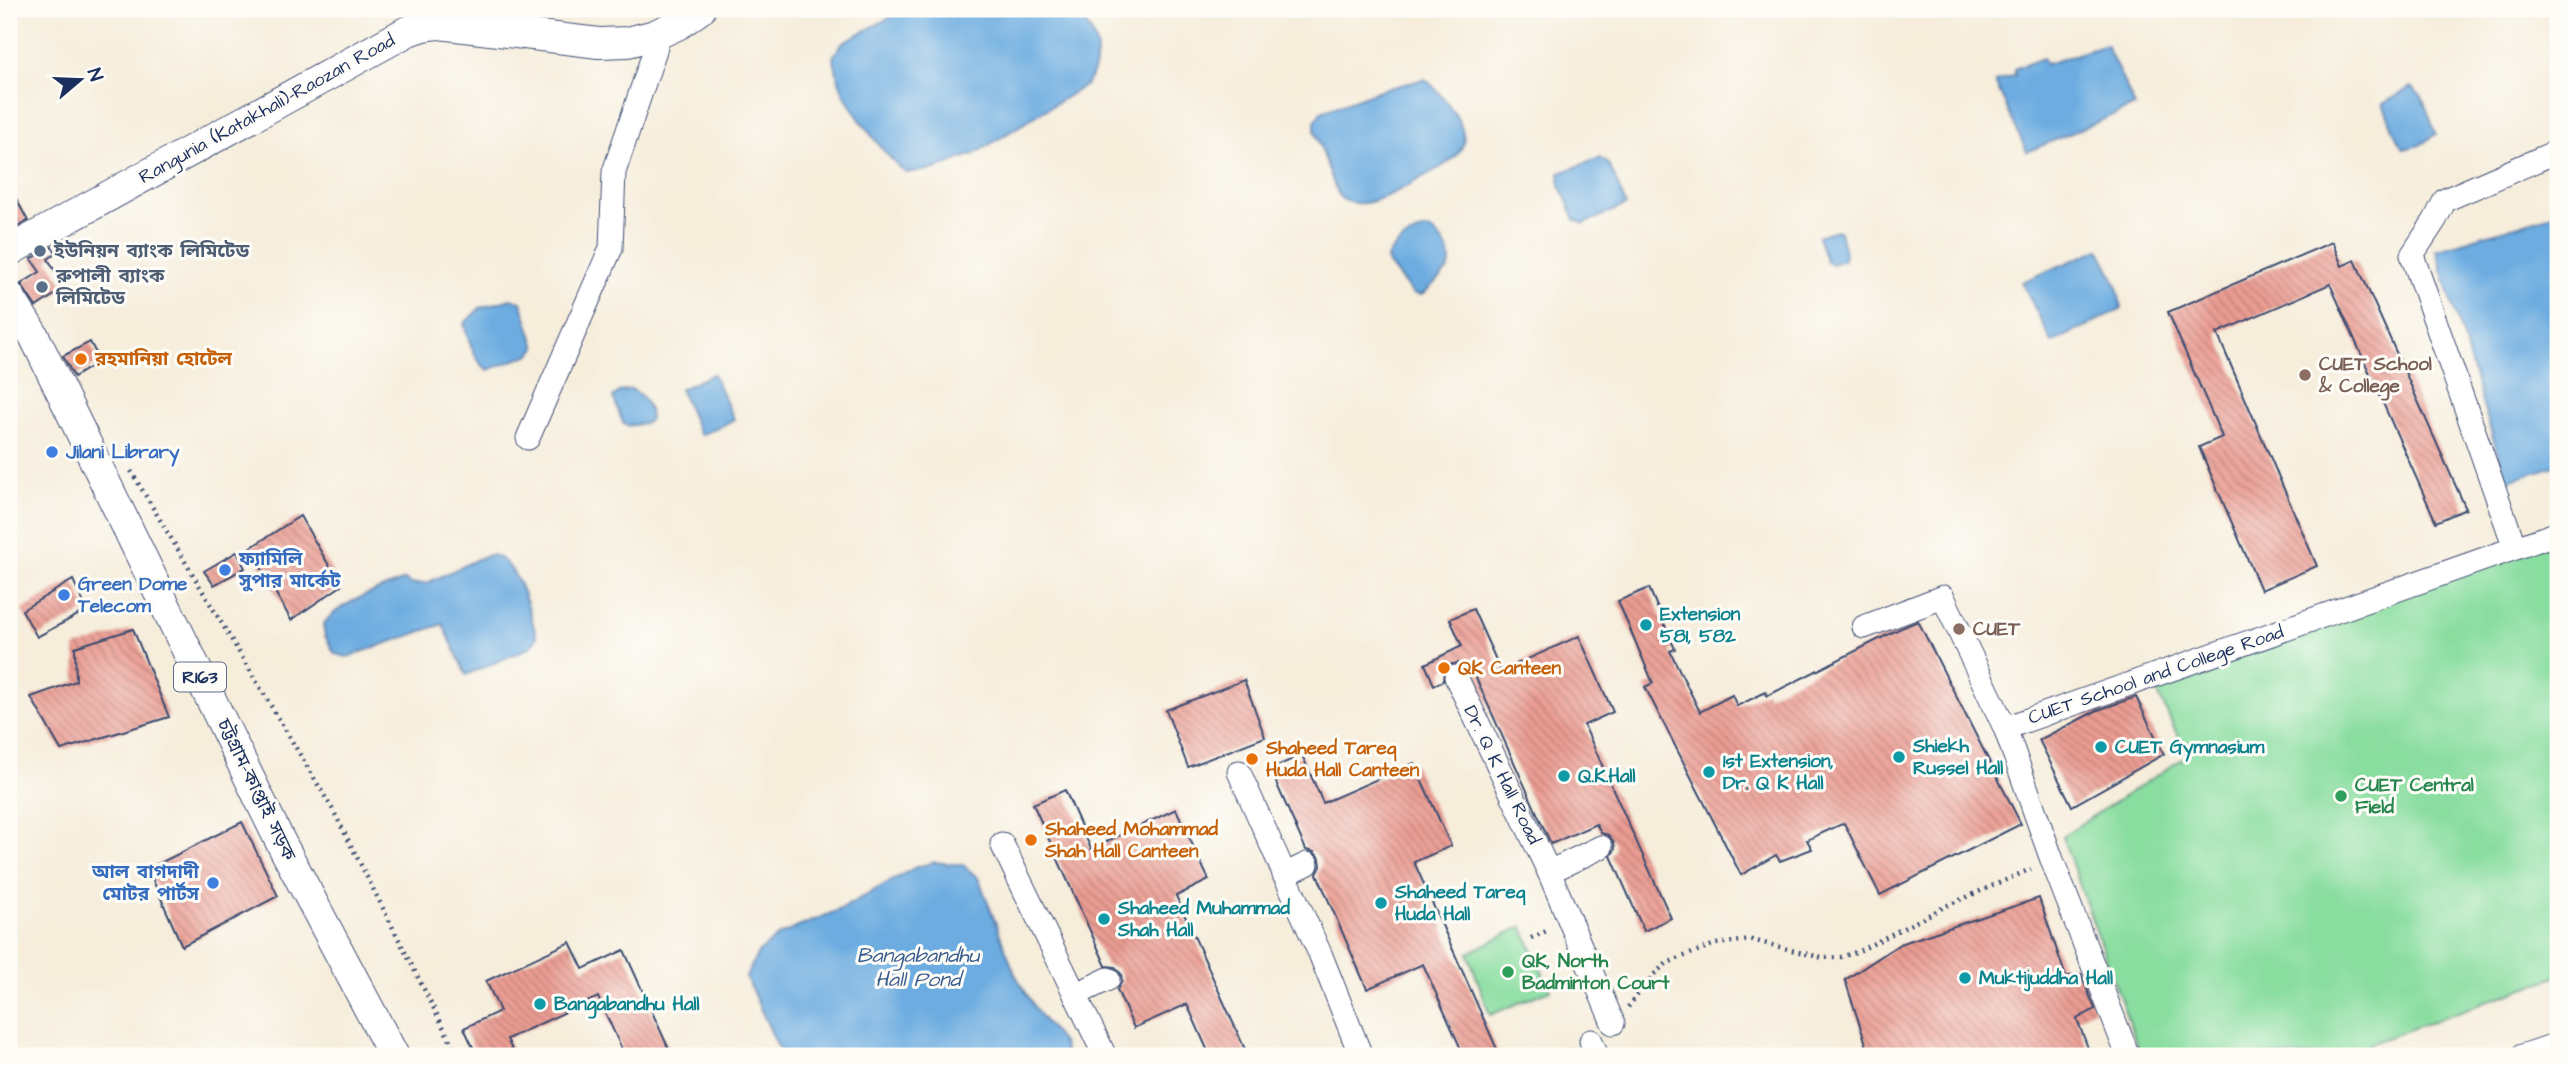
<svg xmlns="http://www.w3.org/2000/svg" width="2567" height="1065" font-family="'Architects Daughter','Noto Sans Bengali',sans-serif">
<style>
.green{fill:#88dd9f;stroke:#52867e;stroke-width:2}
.water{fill:#6cace0;stroke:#446e9f;stroke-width:2}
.building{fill:url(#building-back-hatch)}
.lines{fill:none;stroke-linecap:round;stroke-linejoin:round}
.minor-casing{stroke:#3c4c71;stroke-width:25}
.major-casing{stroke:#3c4c71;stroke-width:32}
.path{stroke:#3c4c71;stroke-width:4.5;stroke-dasharray:2 5;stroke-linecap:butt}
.minor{stroke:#fff;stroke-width:23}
.major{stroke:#fff;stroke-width:30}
.service-dot{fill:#5c6f8a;stroke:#fdfcf7;stroke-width:2.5}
.food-dot{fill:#e8710a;stroke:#fdfcf7;stroke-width:2.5}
.education-dot{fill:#8d6e63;stroke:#fdfcf7;stroke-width:2.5}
.shop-dot{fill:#3f7fe0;stroke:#fdfcf7;stroke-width:2.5}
.culture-dot{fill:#0f9aa8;stroke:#fdfcf7;stroke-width:2.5}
.leisure-dot{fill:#2e9e5b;stroke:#fdfcf7;stroke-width:2.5}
.labels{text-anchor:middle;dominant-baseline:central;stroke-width:6;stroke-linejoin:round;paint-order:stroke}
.shield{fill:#fdfcf7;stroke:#5f6c8c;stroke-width:2}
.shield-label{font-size:18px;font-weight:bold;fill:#1b2f5e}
.street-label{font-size:19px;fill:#1b2f5e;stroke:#fdfcf7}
.service-label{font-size:19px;font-weight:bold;fill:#4e5e75;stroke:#fdfcf7;text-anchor:start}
.food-label{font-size:19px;font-weight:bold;fill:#c56008;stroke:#fdfcf7;text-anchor:start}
.education-label{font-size:19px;font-weight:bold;fill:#785e54;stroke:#fdfcf7;text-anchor:start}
.shop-label{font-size:19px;font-weight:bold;fill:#366cbe;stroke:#fdfcf7;text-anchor:start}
.culture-label{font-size:19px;font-weight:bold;fill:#0d838f;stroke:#fdfcf7;text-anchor:start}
.leisure-label{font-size:19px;font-weight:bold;fill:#27864d;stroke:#fdfcf7;text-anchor:start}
.water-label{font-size:21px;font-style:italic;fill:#375b8c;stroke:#fdfcf7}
</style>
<defs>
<pattern id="building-back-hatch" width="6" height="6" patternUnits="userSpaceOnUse" patternTransform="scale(1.75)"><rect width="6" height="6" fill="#eb9c92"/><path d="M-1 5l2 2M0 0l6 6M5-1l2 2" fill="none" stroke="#be807a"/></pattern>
</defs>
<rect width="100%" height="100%" fill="#fdfcf7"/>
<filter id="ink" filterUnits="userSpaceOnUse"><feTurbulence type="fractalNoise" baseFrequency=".0143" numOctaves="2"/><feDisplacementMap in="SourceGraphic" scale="14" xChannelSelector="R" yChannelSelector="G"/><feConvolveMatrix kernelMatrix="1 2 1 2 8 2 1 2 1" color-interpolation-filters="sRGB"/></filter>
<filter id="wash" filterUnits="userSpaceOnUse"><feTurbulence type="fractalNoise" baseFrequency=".00686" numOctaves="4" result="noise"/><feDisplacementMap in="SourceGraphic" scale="28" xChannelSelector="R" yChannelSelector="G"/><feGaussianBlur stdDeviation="1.57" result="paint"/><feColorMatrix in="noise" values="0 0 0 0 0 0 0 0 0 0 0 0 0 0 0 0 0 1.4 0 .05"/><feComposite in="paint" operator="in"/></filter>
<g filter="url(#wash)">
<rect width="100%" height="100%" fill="#f6eddb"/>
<!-- green -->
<g class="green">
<path d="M2558,536V976L2336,1056H2141L2062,836L2187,756L2150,676Z"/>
<path d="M1522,926L1550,990L1490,1015L1468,953Z"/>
</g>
<!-- water -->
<g class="water">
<path d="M907,9H1077C1096,41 1106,48 1087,84L976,153L935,169L906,173C885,156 849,109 840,84C837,75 836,66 833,57L843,42Z"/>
<path d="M2106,45L2135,106L2027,152L1995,82L2015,75L2014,69L2043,58L2046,64Z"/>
<path d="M1425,79C1439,91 1471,126 1462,147C1455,162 1433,171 1419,179C1407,187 1379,201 1365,203C1357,204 1346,203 1340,197C1334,190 1320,143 1315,131V121L1321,112L1380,90Z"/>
<path d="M2412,87L2422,97L2436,134L2420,145L2404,149L2398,141L2383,104Z"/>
<path d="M1599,158L1609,164L1626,205L1584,224L1575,220L1560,185V173Z"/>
<path d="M2558,213V465L2506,481L2436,250Z"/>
<path d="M1428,229C1442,237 1455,255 1448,270L1422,295L1413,294L1390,266L1387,259C1392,245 1414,231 1428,229Z"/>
<path d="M1836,230L1840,232L1845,253L1844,260L1832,264L1826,262L1818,236Z"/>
<path d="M2099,249C2109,267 2120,288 2121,309L2052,343L2022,282Z"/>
<path d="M511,299L521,302L536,347L531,354L488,370C473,360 469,341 464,324L480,308Z"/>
<path d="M713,374L734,419L718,428L700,435L680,389Z"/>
<path d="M631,389C643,394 650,407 650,419L646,423L628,426L623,423L613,397L619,392Z"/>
<path d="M492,555C519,561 530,614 537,638L529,648L466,675L443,624L347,657L335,654L325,636L323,625C337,602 380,590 405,580L411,584L427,583L484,556Z"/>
<path d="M934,862L963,865L979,879L1015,974L1038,1013L1063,1044L1066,1056H782L746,977L758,953L779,935L841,909L914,868Z"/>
</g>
<g id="blocks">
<!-- building -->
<g class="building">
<path d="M9,185L28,221L11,230L9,227Z"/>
<path d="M2332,242L2342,266L2355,260L2466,509L2436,522L2330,284L2217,333L2317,566L2261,590L2199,447L2222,437L2168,312Z"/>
<path d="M52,247L57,253L48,259L65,288L36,307L21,284L40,272L31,259Z"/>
<path d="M90,342L100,361L74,377L63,356Z"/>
<path d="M300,516L341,586L291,620L250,548Z"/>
<path d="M237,552L245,568L214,585L204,571Z"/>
<path d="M73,580L87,610L37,637L22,610Z"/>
<path d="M1649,588L1675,649L1670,651L1700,712L1732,695L1737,706L1766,692L1767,696L1899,629L1918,621L2021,824L1880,895L1844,823L1807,840L1812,849L1780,861L1776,855L1741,875L1645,687L1653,683L1618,601Z"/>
<path d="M1473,609L1501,671L1579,636L1613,712L1584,725L1671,918L1644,931L1611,856L1615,849L1614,842L1608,835L1601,833L1596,824L1551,844L1471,667L1467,669L1458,663L1449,665L1444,670L1443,681L1434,685L1425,664L1462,646L1450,619Z"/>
<path d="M133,629L169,717L61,750L31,697L76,681L75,647Z"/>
<path d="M1244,680L1265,737L1188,767L1166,710Z"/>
<path d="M2136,697L2164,754L2072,806L2039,740L2098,710Z"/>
<path d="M1302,755L1323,803L1414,763L1451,846L1414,862L1500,1056H1464L1423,964L1367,989L1317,874L1321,866L1320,859L1314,852L1306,850L1270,769Z"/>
<path d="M1065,790L1091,849L1176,809L1209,880L1176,896L1248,1056H1210L1187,1004L1134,1028L1117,990L1122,981L1121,974L1115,967L1106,966L1033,804Z"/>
<path d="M242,822L278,896L182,946L148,869Z"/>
<path d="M2039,898L2066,977L2081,974L2095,1009L2077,1019L2091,1056H1870L1845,980L1900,944Z"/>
<path d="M570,942L583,969L624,950L672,1056H625L598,997L507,1039L515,1056H477L464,1028L500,1011L486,981Z"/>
</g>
</g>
</g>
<g filter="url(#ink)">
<use href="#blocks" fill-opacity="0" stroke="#3c4c71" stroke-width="2"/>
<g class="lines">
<defs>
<g id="minor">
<path d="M528,438L611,248L614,172L656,47L655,35"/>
<path d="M2515,548L2412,255L2435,220L2445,200L2558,151"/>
<path d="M1864,627L1943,597L2005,728"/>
<path d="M1456,677L1549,872L1613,1023"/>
<path d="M1239,772L1321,956L1361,1056"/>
<path d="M1002,844L1105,1056"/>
<path d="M1549,872L1601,847"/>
<path d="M1284,875L1307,864"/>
<path d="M1075,995L1108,979"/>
<path d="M1591,1041L1597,1056"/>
<path d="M2128,1056L2052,860L2005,728L2558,533"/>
<path d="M2522,1056L2558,1044"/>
</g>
<g id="major">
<path d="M9,251L408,31L424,26L439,24L599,43L628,42L655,35L679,24L700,9"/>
<path d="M9,296L34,336L279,839L394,1056"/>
</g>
</defs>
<!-- minor casing -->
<use href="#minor" class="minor-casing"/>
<!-- major casing -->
<use href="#major" class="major-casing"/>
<!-- path -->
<g class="path">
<path d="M131,471L333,810L458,1056"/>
<path d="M1531,938L1549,930"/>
<path d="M1628,1007L1653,975L1667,963L1715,944L1752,940L1823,958L1841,957L1859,951L1946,906L2031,869"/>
<path d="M1557,1056L1572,1050"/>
</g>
<!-- minor -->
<use href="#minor" class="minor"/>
<!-- major -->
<use href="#major" class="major"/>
</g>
</g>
<!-- markers -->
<g class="service-dot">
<circle cx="40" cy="251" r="7"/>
<circle cx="42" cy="287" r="7"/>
</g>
<g class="food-dot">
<circle cx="81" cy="359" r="7"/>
<circle cx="1444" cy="668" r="7"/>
<circle cx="1252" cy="759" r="7"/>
<circle cx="1031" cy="840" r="7"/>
</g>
<g class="education-dot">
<circle cx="2305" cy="375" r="7"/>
<circle cx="1959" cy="629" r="7"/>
</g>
<g class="shop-dot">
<circle cx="52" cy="452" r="7"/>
<circle cx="225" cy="570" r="7"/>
<circle cx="64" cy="595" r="7"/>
<circle cx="213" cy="883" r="7"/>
</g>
<g class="culture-dot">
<circle cx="1646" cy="625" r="7"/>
<circle cx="2101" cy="747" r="7"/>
<circle cx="1899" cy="757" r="7"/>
<circle cx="1709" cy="772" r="7"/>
<circle cx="1564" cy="776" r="7"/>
<circle cx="1381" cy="903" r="7"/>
<circle cx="1104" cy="919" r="7"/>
<circle cx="1965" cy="978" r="7"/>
<circle cx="540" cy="1004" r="7"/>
</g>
<g class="leisure-dot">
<circle cx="2341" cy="796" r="7"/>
<circle cx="1508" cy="972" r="7"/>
</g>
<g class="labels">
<!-- shield labels -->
<rect class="shield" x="174" y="662.5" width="52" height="29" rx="5"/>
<g class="shield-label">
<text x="200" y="677">R163</text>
</g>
<!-- street labels -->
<g class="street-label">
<text transform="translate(267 109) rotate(-29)">Rangunia (Katakhali)-Raozan Road</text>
<text transform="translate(2156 675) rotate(-19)">CUET School and College Road</text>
<text transform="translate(1502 775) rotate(64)">Dr. Q K Hall Road</text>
<text transform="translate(256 790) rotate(64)">চট্টগ্রাম-কাপ্তাই সড়ক</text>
</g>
<!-- service labels -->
<g class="service-label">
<text x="54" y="251">ইউনিয়ন ব্যাংক লিমিটেড</text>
<text x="56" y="276">রুপালী ব্যাংক<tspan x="56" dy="22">লিমিটেড</tspan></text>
</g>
<!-- food labels -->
<g class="food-label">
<text x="95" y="359">রহমানিয়া হোটেল</text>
<text x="1458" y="668">QK Canteen</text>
<text x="1266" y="748">Shaheed Tareq<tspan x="1266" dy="22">Huda Hall Canteen</tspan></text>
<text x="1045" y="829">Shaheed Mohammad<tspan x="1045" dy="22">Shah Hall Canteen</tspan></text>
</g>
<!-- education labels -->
<g class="education-label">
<text x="2319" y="364">CUET School<tspan x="2319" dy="22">&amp; College</tspan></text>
<text x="1973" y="629">CUET</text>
</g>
<!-- shop labels -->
<g class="shop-label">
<text x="66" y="452">Jilani Library</text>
<text x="239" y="559">ফ্যামিলি<tspan x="239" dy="22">সুপার মার্কেট</tspan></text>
<text x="78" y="584">Green Dome<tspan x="78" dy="22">Telecom</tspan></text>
<text x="199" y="872" text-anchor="end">আল বাগদাদী<tspan x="199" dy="22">মোটর পার্টস</tspan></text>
</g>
<!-- culture labels -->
<g class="culture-label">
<text x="1660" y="614">Extension<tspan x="1660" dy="22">581, 582</tspan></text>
<text x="1913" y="746">Shiekh<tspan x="1913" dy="22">Russel Hall</tspan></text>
<text x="2115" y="747">CUET Gymnasium</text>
<text x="1723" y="761">1st Extension,<tspan x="1723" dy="22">Dr. Q K Hall</tspan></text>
<text x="1578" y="776">Q.K.Hall</text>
<text x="1395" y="892">Shaheed Tareq<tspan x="1395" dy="22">Huda Hall</tspan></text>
<text x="1118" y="908">Shaheed Muhammad<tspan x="1118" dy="22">Shah Hall</tspan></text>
<text x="1979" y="978">Muktijuddha Hall</text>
<text x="554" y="1004">Bangabandhu Hall</text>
</g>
<!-- leisure labels -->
<g class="leisure-label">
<text x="2355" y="785">CUET Central<tspan x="2355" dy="22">Field</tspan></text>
<text x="1522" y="961">QK, North<tspan x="1522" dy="22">Badminton Court</tspan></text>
</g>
<!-- water labels -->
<g class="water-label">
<text x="918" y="955">Bangabandhu<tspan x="918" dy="24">Hall Pond</tspan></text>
</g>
</g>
<!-- margin -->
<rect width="2567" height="1065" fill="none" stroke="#fdfcf7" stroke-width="35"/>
<!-- north arrow -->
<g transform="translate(80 80) rotate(71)" stroke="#fdfcf7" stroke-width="5" paint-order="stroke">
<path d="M0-5L12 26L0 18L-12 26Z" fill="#1b2f5e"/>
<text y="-10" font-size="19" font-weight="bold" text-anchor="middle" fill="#1b2f5e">N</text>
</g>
</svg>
